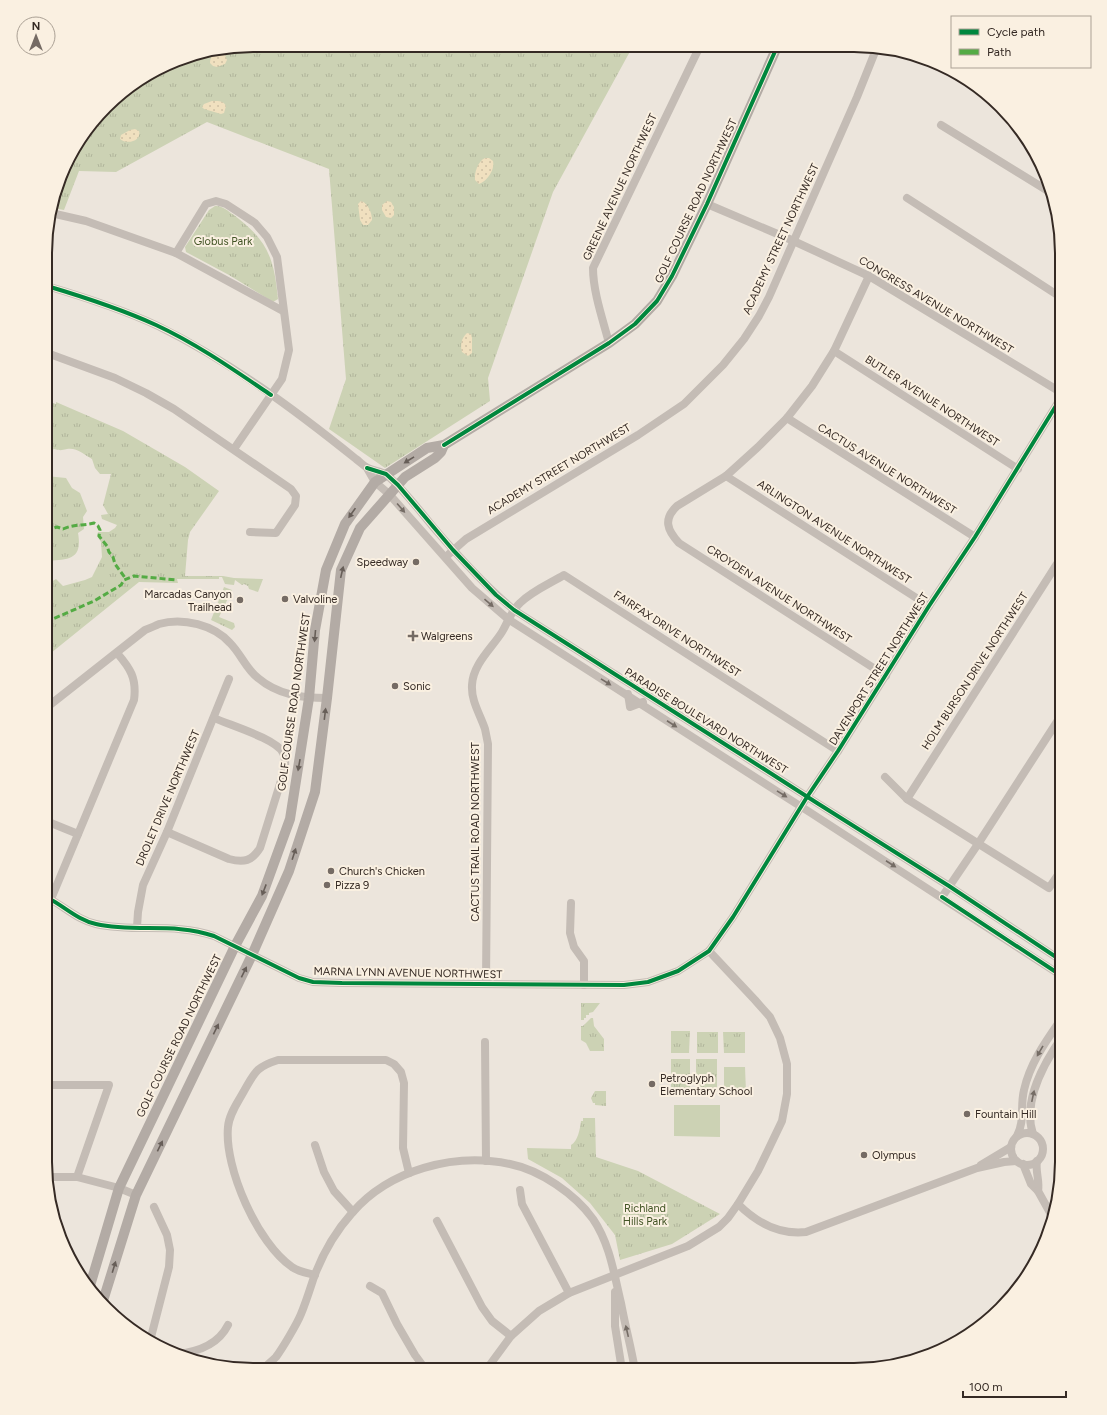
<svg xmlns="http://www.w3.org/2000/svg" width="1107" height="1415" font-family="Figtree,sans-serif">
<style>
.grass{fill:url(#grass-tufts)}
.sand{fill:url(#sand-dots)}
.pitch{fill:#ccd2b4}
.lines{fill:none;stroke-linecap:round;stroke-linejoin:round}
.minor{stroke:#c4bcb5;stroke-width:8}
.major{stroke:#b3aba5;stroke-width:10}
.quiet{stroke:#54ab44;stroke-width:3;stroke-dasharray:6 3;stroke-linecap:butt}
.cycleway-casing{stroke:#faf0e1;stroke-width:6}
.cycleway{stroke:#00873e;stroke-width:4}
.oneway{fill:#675e58}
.oneway2{fill:#756c65}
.poi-dot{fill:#756b64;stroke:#faf0e1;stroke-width:1.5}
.labels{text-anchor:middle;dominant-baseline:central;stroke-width:4;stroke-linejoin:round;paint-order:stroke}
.street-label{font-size:11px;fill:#352a24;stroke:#faf0e1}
.park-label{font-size:11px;fill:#435526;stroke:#faf0e1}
.poi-label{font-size:11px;fill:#352a24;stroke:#faf0e1;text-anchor:start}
.rim{fill:none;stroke:#352a24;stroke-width:2}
</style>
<defs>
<pattern id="grass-tufts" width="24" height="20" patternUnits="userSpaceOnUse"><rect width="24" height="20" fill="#ccd2b4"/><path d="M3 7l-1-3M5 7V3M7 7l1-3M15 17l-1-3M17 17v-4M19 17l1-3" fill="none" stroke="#b0b49b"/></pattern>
<pattern id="sand-dots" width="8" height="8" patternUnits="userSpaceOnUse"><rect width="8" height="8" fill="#f0e0bf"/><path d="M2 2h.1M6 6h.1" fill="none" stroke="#cec0a4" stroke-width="1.8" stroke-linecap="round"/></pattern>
</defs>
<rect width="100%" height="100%" fill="#ece5dc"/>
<!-- grass -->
<g class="grass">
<path d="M253,45L633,46L553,192L488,378L490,401L385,468L329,429L346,379L329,169L207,122L116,172L79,171L64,210L53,208L73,149L116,96L186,56Z"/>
<path d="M215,206C222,205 228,211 234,215C268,241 274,258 278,299L273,302L229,275L186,252L185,247L209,210Z"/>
<path d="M46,401L56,404V402L123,431L185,467L219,491L190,532L188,540L185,576H223L234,578L263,579L258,592L249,589L248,586L244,584L242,585L235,580L234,585L225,584L222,577H219V579H177L178,583L139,582L46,657V585L56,579L63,586L85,580L92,577L102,557L101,542L97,536L98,532H109L115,528L117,525L102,519L101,515L108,514L103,505L111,474H100L95,468L92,459C85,455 76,447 67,449C61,450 62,451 54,449L49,452L46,447C49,439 55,427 52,419C50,411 46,410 46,401Z"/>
<path d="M46,476L66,478L72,488L80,493L87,511L83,517L84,529L78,533C83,561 67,559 46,561Z"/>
<path d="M224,587L232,590L219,617L234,623L235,627L232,630L211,620Z"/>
<path d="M581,1003H600L593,1012L589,1013V1015H586V1018H584V1020H581Z"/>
<path d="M591,1018H593L594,1026L604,1039V1051H590L586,1043L581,1040V1026H583Z"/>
<path d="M671,1031H690L689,1053H671Z"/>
<rect x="697" y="1032" width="21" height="21"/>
<path d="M723,1032H745V1053H724Z"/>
<rect x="671" y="1059" width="19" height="33"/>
<rect x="696" y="1059" width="21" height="33"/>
<path d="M595,1091H606V1106L595,1105V1103H593L591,1098Z"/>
<path d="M583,1118H595L596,1157L638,1171L720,1214L672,1244L620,1260L615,1235L590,1203L562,1178L528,1159L527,1148L571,1149V1145C578,1141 580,1129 581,1121H583Z"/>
</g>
<!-- sand -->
<g class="sand">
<path d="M218,52L225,55L227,60L225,64L217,67L213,66L210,63C210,57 213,54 218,52Z"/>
<path d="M212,101C218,101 223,100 226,106L224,113L221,114L204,109L202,107L204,104Z"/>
<path d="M130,130L135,129L139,131C142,141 127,145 120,139L121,135Z"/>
<path d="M485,158H489L493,161C495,170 487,181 479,184L475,180C474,173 478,161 485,158Z"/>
<path d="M361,201C368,203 372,213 372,220L368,225H363L360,220L358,204Z"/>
<path d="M387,201L391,202L394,207V215L391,218L386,217L382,210V205Z"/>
<path d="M467,333L471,334L472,338V353L468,356L462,352C460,345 461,339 467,333Z"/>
</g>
<!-- pitch -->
<g class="pitch">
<path d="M724,1067H745L746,1092H724Z"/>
<path d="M674,1105H720V1137L674,1136Z"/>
</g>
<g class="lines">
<!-- minor -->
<g class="minor">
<path d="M941,125L1053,194"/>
<path d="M907,198L1062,298"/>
<path d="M707,204L787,238L869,276L1062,393"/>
<path d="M51,213L86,221L176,253L283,311"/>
<path d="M176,253L206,204L216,201L226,204L255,223L267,237L277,257L289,350L282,379L234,449"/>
<path d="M869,276L834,351L812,386L787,418L758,447L726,476L677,506C663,519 667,530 679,543L886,676"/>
<path d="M47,286C84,297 122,309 158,326C229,361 294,409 356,459C360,462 364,466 368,468C374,471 382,471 388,476C405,491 419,510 434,528C459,557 484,585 514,610L734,750L764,769L817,803L949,886L1062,961"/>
<path d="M609,343C603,320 593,292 593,268L700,46"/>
<path d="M834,351L1018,469"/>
<path d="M47,353L115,378L146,393L174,409L291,489L296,496L295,505L276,533L250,532"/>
<path d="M787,418L975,537"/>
<path d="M367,468L375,482L389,494L472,588L508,619L811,813L1062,976"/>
<path d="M726,476L929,606"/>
<path d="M449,554L466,539L638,435L684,404L723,365L744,339L759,316L769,297L857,97L877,47"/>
<path d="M628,694L630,707L643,702"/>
<path d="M46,708L145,630C150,628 155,626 159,624C183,617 214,625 230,643C241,654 246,669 258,678C278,695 302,698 327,698"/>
<path d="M885,777L907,799L1049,888L1062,869"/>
<path d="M907,799L1062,556"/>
<path d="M46,821L78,834"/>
<path d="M167,832L229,859C244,863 252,861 260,848L285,768C285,763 286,758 283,753C277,739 229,725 214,718"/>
<path d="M46,897C63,905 77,920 96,924C136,933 173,922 214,936L299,978L313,982L342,983L624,985L648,982L678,971L709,951L733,917L807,797L838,751L929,606L975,537L1062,396"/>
<path d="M942,897L978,844L1062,714"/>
<path d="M51,899L134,700C137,678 130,668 117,653"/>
<path d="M571,903L570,933L574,947L584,961V985"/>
<path d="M137,927L138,912L143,885L167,832L229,679"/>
<path d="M486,984L488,744C487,739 486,734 485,729C480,714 471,701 472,685C473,664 492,648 502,632C508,622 511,611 520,603C532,591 549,584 564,575L838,751"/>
<path d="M485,1042L486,1161"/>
<path d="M45,1085H109L77,1177"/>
<circle cx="1027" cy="1149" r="16"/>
<path d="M1033,1134C1022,1101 1044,1063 1062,1037"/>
<path d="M1017,1136C1025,1121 1020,1106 1024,1090C1030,1063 1046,1041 1062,1018"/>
<path d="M315,1145L324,1172L334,1191L353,1212"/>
<path d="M1023,1164L1031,1184L1038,1191C1040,1181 1035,1171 1037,1161"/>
<path d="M981,1165L1011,1147"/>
<path d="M47,1177H77L119,1188L136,1195"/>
<path d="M520,1190L522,1204L569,1293"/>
<path d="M1038,1191L1053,1218"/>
<path d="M738,1204C757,1223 779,1235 806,1232L977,1168L1004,1162L1016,1161"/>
<path d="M437,1221L482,1307L492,1321L511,1336"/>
<path d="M315,1275C307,1273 299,1272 292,1267C258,1244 224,1168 228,1127C229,1114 238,1102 244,1091C255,1072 256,1067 278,1060H386L394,1064L401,1072L404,1083L403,1148L409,1173"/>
<path d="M370,1286L382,1293L397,1324L415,1355L426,1370"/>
<path d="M615,1292V1326L622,1370"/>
<path d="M150,1341L169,1267L170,1250L167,1235L154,1207"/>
<path d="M176,1354C198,1352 218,1345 228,1325"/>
<path d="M262,1370C267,1365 272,1361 276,1357C282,1349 297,1324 301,1314C306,1302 310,1289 314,1277C323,1253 335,1232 352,1213C389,1170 454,1152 510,1164C540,1170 575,1194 593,1219C610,1244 614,1274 621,1303C625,1325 631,1347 635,1370"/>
<path d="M486,1370L511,1336L539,1311L569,1293L688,1246L719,1227L728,1218L738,1204L758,1171L782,1121L787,1094V1064L780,1038L770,1017L755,1000L709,951"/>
</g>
<!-- major -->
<g class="major">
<path d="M89,1289L119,1188L235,946L262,896L290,819L309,698L315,630L326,570L345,524L375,482L427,448L444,445L609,343L635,324L657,301L672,276L707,204L777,47"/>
<path d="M102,1304L136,1195L252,955L289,871L315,792L327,698L341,570L360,528L405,477L435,458L441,452L444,445"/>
</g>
<!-- quiet -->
<g class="quiet">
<path d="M46,531L57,527L63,529C74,524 83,526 94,523L98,526L100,530L99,536L107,546L109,552L113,557L115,564L126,579"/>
<path d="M46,622L94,601L121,585L124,580L134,576L177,580"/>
</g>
<defs>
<g id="cycleway">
<path d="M47,286C84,297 121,309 156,325C197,344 234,370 271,395"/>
<path d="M444,445L609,343L635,324L657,301L672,276L707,204L777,47"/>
<path d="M367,468L386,474L398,485L453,550L496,595L514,610L734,750L764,769L817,803L949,886L1062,961"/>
<path d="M46,897C63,905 77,920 96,924C136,933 173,922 214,936L299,978L313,982L342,983L624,985L648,982L678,971L709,951L733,917L807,797L838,751L929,606L975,537L1062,396"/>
<path d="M942,897L1062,976"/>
</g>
</defs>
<!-- cycleway casing -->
<use href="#cycleway" class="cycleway-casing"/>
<!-- cycleway -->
<use href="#cycleway" class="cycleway"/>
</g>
<!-- one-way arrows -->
<defs><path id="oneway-solid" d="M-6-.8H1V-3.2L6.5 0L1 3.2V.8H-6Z"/></defs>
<g class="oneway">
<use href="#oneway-solid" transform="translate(409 460) rotate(148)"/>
<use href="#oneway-solid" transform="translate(352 513) rotate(125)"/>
<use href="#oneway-solid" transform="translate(342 572) rotate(-77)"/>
<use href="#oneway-solid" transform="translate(315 636) rotate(95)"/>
<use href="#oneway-solid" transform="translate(325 714) rotate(-83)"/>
<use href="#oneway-solid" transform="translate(299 765) rotate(100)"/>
<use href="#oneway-solid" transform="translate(294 854) rotate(-72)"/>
<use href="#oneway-solid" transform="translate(264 890) rotate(111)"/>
<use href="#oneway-solid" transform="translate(244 972) rotate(-64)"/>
<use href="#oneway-solid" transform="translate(216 1029) rotate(-64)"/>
<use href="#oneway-solid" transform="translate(160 1146) rotate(-64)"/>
<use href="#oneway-solid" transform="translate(114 1267) rotate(-73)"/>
</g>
<g class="oneway2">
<use href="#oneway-solid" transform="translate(401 508) rotate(49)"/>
<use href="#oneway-solid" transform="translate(489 603) rotate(41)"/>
<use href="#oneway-solid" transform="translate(606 682) rotate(32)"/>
<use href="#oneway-solid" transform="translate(672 724) rotate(33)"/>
<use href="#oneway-solid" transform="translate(782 794) rotate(32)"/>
<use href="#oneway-solid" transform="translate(891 864) rotate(33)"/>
<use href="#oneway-solid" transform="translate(1040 1051) rotate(120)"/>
<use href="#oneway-solid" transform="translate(1033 1096) rotate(-78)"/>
<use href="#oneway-solid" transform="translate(627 1331) rotate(-103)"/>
</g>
<!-- markers -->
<g class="poi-dot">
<circle cx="416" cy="562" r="4"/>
<circle cx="285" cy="599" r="4"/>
<circle cx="240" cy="600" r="4"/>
<path d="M411 630h4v4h4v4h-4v4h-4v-4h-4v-4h4z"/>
<circle cx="395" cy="686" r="4"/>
<circle cx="331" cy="871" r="4"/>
<circle cx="327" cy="885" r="4"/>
<circle cx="652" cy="1084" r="4"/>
<circle cx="967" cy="1114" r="4"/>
<circle cx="864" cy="1155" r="4"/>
</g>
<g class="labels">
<!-- street labels -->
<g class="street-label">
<text transform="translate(620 187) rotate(-65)">GREENE AVENUE NORTHWEST</text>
<text transform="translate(696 201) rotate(-65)">GOLF COURSE ROAD NORTHWEST</text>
<text transform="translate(781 239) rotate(-65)">ACADEMY STREET NORTHWEST</text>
<text transform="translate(936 305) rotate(31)">CONGRESS AVENUE NORTHWEST</text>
<text transform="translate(932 401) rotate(33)">BUTLER AVENUE NORTHWEST</text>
<text transform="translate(559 469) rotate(-31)">ACADEMY STREET NORTHWEST</text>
<text transform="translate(887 469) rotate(32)">CACTUS AVENUE NORTHWEST</text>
<text transform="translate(834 532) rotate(33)">ARLINGTON AVENUE NORTHWEST</text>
<text transform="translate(779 594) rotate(33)">CROYDEN AVENUE NORTHWEST</text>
<text transform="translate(677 634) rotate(33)">FAIRFAX DRIVE NORTHWEST</text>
<text transform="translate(879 669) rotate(-58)">DAVENPORT STREET NORTHWEST</text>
<text transform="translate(975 671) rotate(-57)">HOLM BURSON DRIVE NORTHWEST</text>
<text transform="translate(294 702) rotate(-82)">GOLF COURSE ROAD NORTHWEST</text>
<text transform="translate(706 721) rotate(32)">PARADISE BOULEVARD NORTHWEST</text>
<text transform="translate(168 798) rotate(-67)">DROLET DRIVE NORTHWEST</text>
<text transform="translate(475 832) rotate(-90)">CACTUS TRAIL ROAD NORTHWEST</text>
<text transform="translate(408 973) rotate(1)">MARNA LYNN AVENUE NORTHWEST</text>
<text transform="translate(179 1036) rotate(-64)">GOLF COURSE ROAD NORTHWEST</text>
</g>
<!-- park labels -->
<g class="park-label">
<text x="223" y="241">Globus Park</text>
<text x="645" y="1208">Richland<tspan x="645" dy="13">Hills Park</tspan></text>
</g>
<!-- poi labels -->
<g class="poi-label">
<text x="408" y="562" text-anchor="end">Speedway</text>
<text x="232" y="594" text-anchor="end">Marcadas Canyon<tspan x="232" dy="13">Trailhead</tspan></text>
<text x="293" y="599">Valvoline</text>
<text x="421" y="636">Walgreens</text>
<text x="403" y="686">Sonic</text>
<text x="339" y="871">Church's Chicken</text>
<text x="335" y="885">Pizza 9</text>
<text x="660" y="1078">Petroglyph<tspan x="660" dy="13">Elementary School</tspan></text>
<text x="975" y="1114">Fountain Hill</text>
<text x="872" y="1155">Olympus</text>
</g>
</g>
<!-- crop -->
<path d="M0 0H1107V1415H0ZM253 52H854A201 201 0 0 1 1055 253V1162A201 201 0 0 1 854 1363H253A201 201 0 0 1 52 1162V253A201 201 0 0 1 253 52Z" fill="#faf0e1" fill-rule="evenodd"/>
<path class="rim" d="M253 52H854A201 201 0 0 1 1055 253V1162A201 201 0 0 1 854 1363H253A201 201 0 0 1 52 1162V253A201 201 0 0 1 253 52Z"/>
<!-- legend -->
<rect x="951" y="16" width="140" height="52" fill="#faf0e1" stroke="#aba195"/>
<rect x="959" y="29" width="20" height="6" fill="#00873e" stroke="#aba195"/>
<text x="987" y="36" font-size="12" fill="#352a24">Cycle path</text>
<rect x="959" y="49" width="20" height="6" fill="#54ab44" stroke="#aba195"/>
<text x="987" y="56" font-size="12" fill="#352a24">Path</text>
<!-- north arrow -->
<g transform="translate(36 36)"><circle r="19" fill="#faf0e1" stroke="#aba195"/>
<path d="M0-3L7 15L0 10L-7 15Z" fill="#756b64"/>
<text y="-6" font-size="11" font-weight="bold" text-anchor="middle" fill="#352a24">N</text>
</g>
<!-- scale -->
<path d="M963 1391v6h103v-6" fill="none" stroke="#352a24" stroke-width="2"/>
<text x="969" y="1391" font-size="12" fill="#352a24" stroke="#faf0e1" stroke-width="3" paint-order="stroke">100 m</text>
</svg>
